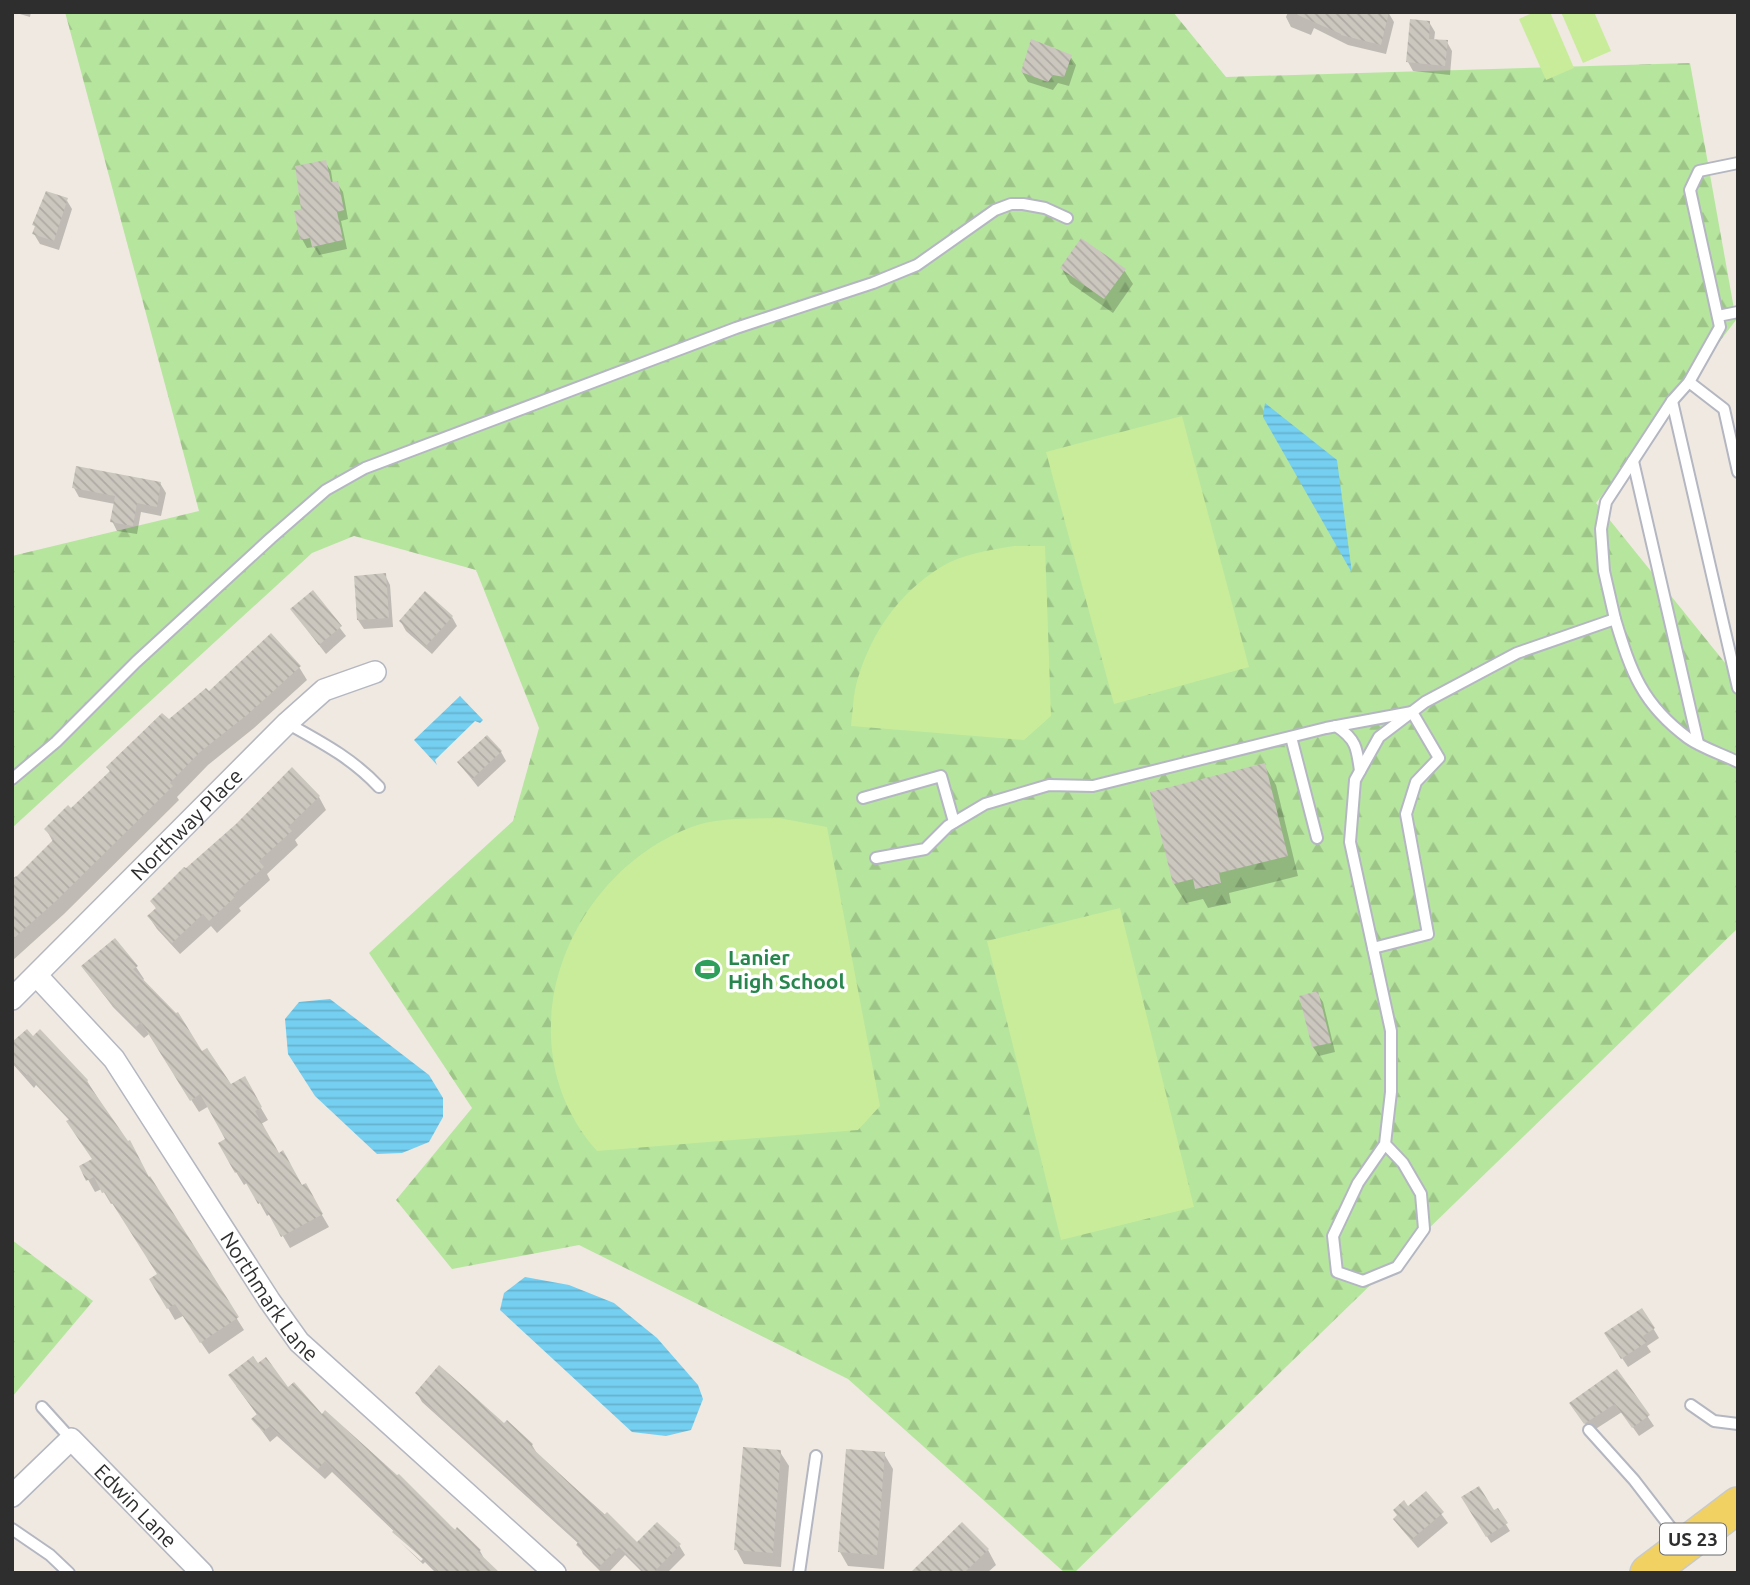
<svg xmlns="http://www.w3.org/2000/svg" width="1750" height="1585" font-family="Ubuntu,sans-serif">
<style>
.forest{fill:url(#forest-firs)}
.pitch{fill:#c9ec9a}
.water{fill:url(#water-rules)}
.shadow{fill:#0003}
.building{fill:url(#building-back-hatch)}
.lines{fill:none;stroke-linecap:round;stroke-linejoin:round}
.lane-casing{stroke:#b4b7c1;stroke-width:14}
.street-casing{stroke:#b4b7c1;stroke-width:24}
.primary-casing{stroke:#c9c9c9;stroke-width:38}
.lane{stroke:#fff;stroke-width:10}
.street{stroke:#fff;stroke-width:21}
.primary{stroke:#f2d163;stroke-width:35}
.labels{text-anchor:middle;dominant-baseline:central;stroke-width:7;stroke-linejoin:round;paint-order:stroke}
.shield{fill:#fff;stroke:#6d6d6d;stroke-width:2}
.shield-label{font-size:19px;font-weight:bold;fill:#2e2e2e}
.street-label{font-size:21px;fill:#2e2e2e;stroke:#fff}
.leisure-label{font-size:21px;font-weight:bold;fill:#27864d;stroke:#fff;text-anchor:start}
</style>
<defs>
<pattern id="forest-firs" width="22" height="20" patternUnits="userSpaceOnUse" patternTransform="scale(1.75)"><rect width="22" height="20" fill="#b6e59e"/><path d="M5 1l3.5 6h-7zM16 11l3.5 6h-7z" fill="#9dc588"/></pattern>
<pattern id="water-rules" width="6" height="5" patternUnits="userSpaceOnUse" patternTransform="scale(1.75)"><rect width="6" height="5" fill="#75cff0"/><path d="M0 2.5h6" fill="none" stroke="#66b2ce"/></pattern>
<pattern id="building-back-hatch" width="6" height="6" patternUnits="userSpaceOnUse" patternTransform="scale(1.75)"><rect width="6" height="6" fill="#cbc7bf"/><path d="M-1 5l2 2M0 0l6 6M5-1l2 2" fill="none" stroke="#afaba4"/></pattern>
</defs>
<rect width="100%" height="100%" fill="#efe9e1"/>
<!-- forest -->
<g class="forest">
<path d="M65,12H1173L1226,77L1690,63L1736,320L1596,503L1738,679V928L1074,1573H1065L848,1379L579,1245L452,1269L396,1200L472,1108L369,953L513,821L539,728L476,570L354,536L312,553L12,828V556L199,511Z"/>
<path d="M12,1240L93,1301L12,1397Z"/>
</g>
<!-- pitch -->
<g class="pitch">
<path d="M1534,12H1550L1574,68L1546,80L1519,19Z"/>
<path d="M1561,12H1594L1611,51L1583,63Z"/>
<path d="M1182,416L1249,667L1114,704L1046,452Z"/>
<path d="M1014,546H1045L1051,716L1024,740L851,726C853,711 853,693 858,678C872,632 899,593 941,567C962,554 989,550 1014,546Z"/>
<path d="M779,818L827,827L880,1106L858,1130L597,1151C502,1045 564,877 689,828C716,817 750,819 779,818Z"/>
<path d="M1120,908L1194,1207L1061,1240L987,941Z"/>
</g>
<!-- water -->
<g class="water">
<path d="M1265,403L1337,460L1352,573L1263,417Z"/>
<path d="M460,696L483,720L480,723L475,721L435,760L437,765L414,740Z"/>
<path d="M330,999L429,1075L443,1098V1117L429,1142L402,1153L377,1154L315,1096L288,1054L285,1019L299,1002Z"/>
<path d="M525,1277L569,1285L614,1303L657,1338L698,1385L703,1399L691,1430L666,1436L632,1432L500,1310L504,1293Z"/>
</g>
<!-- shadow -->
<g class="shadow">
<path d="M13,12H31L30,17Z"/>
<path d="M1288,12H1388L1394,22L1386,54L1348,45L1314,28L1311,35L1291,27L1286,17Z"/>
<path d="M1429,22L1435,32L1434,41L1447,42L1452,51L1450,75L1413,71L1408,62Z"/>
<path d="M1070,56L1076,65L1069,86L1058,83L1053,90L1028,82L1022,72Z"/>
<path d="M325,162L331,171L333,184L337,183L343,192L348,219L341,221L347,249L319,255L314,247L307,248L302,239L303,211Z"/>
<path d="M66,199L72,209L59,250L40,244L34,234L36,228L34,225Z"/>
<path d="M1062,269L1124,270L1133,284L1113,313L1070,283Z"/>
<path d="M160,483L166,493L161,516L141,512L137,534L117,531L112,521L115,504L79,497L74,488Z"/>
<path d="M385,575L390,585L393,627L364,629L358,620Z"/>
<path d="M313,593L346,636L326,654L292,610Z"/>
<path d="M452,617L457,626L432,654L406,631L401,622Z"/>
<path d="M299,667L307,680L254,728L208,765L177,797L179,800L64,914L12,961V879L16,876L18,878L53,842L46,829L71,810L111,773L108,768L209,693Z"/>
<path d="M501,752L506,761L478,787L459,763Z"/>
<path d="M1264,765L1276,785L1298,876L1229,893L1231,903L1208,908L1203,899L1186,903L1174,884Z"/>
<path d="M292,769L319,797L326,810L295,840L298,845L267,874L270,880L239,908L241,911L217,933L211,926L180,954L157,929L149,917L157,910L152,901L237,825Z"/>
<path d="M83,967H136L144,979L142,981L230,1087L244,1079L268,1120L261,1124L278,1155L302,1187L305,1186L329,1227L290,1248L270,1214L267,1216L248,1182L244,1185L236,1172L227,1140L209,1106L199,1112L149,1034L144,1038L113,1007Z"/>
<path d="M1317,993L1323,1002L1335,1052L1319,1056L1313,1047Z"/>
<path d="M12,1044L87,1081L244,1330L209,1354L183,1316L175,1320L151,1279L159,1275L114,1203L111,1204L102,1189L95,1192L81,1167L94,1161L70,1121L36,1085L34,1088L12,1063Z"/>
<path d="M1653,1328L1659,1338L1647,1346L1651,1352L1628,1367L1612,1343Z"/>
<path d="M1617,1371L1654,1426L1639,1436L1622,1412L1591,1432L1577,1412Z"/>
<path d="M236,1386L288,1390L480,1551L486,1562L497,1573H436L425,1562L423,1564L399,1541L421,1561L423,1559L332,1472L325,1479L277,1436L270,1442L254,1420L258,1416Z"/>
<path d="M417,1393L504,1426L532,1445L538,1455L638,1544L679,1545L685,1555L667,1573H643L625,1555L608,1573H602L583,1554L579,1544L422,1402Z"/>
<path d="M780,1452L789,1466L781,1567L744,1564L736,1549Z"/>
<path d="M884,1454L893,1469L884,1569L848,1566L840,1552Z"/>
<path d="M1426,1494L1448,1523L1418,1548L1401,1528L1408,1508Z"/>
<path d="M1463,1498L1493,1513L1497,1510L1510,1531L1491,1543Z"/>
<path d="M988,1550L996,1565L987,1573H912Z"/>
</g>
<!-- building -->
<g class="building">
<path d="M1291,12H1389L1381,45L1341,35V34Z"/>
<path d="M1410,19L1430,21L1429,39L1448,40L1445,66L1406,62Z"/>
<path d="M1031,39L1072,55L1064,77L1053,75L1048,82L1021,72Z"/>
<path d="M326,160L331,182L338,181L344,210L337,212L343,240L312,247L310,238L300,240L294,211L301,209L295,166Z"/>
<path d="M46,191L68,198L54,241L32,234L35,226L32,225Z"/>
<path d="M1081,238L1126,269L1104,299L1060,268Z"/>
<path d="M76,466L161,482L157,507L137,503L133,526L110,522L115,496L72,488Z"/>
<path d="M386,573L389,618L357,620L354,576Z"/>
<path d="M313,590L342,626L319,645L290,609Z"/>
<path d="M425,591L453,616L426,646L399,621Z"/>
<path d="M271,633L301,666L247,715L200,752L170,783L173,786L56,901L12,940V881L54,839L44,829L68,805L71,808L110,771L106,767L162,713L169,719L206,688L209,691Z"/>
<path d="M487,735L502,751L472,779L457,762Z"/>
<path d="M1265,763L1288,856L1219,873L1221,883L1195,889L1193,879L1173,884L1150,792Z"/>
<path d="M292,767L320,796L288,827L292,831L259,861L264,867L233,895L235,897L209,921L203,914L172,943L147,916L156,908L150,901L184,867L186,868L236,824Z"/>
<path d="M115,938L138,966L133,969L176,1013L178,1012L202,1051L207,1048L231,1084L245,1076L262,1107L255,1111L279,1153L283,1150L302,1185L306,1183L323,1214L281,1237L262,1202L258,1204L239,1171L235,1173L218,1143L225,1139L200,1094L190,1101L141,1022L136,1027L103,994L81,966Z"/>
<path d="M1318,991L1331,1043L1312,1047L1299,996Z"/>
<path d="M27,1029L33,1036L40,1029L88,1080L87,1082L128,1141L130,1140L149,1177L150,1176L239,1317L200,1343L175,1304L167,1309L149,1279L157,1274L105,1192L102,1193L94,1177L86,1181L79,1166L92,1159L66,1121L70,1119L28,1074L26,1076L12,1061V1042Z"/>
<path d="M1642,1308L1655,1328L1643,1336L1647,1342L1621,1359L1604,1333Z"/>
<path d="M253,1356L258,1363L266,1357L288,1387L294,1382L322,1414L325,1410L397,1475L399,1474L455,1530L457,1527L481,1550L478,1552L500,1573H440L392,1532L394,1530L363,1497L325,1461L318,1469L270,1426L263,1432L251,1419L257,1414L228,1375Z"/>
<path d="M439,1365L504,1423L507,1420L533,1444L531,1447L604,1515L607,1512L637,1542L657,1522L681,1544L653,1573H645L619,1547L599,1567L576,1545L579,1541L415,1393Z"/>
<path d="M1617,1369L1650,1415L1632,1428L1615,1404L1584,1424L1569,1403Z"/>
<path d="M743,1447L781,1450L773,1553L734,1550Z"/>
<path d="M846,1449L885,1452L877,1555L838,1552Z"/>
<path d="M1479,1486L1494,1510L1498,1508L1508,1523L1486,1537L1461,1497Z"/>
<path d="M1426,1491L1444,1512L1411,1540L1393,1519L1397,1515L1393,1510L1404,1500L1408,1506Z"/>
<path d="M962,1522L989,1549L964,1573H910Z"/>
</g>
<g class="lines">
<defs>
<g id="lane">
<path d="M1718,316L1738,312"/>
<path d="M1689,382L1724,409L1738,472"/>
<path d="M1672,401L1738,688"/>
<path d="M1633,461L1698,743"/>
<path d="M1615,619C1631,672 1642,704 1688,738C1702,748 1722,754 1738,762"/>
<path d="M287,723C321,742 352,758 379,787"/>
<path d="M1336,726C1356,739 1357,748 1360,771"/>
<path d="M1291,737L1317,838"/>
<path d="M12,779L56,742L136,662L271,538L326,490L365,468L736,328L873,283L917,265L995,210L1011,204H1023L1045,208L1067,218"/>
<path d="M863,798L941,776L954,822"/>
<path d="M876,858L925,849L948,826L985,804L1049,785L1093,786L1326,728L1412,712L1439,758L1416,782L1406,814L1428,934L1373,948"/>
<path d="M1385,1144L1403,1163L1421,1194L1424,1229L1397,1267L1363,1281L1337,1272L1333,1236L1358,1183L1385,1144L1391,1092V1031L1350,842L1355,780L1379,737L1425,702L1517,653L1615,619L1604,571L1601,529L1606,502L1672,401L1689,382L1720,327L1690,190L1699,171L1738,163"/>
<path d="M1691,1405L1714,1421L1738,1424"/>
<path d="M42,1407L71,1439"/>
<path d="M1589,1430L1634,1480L1681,1541"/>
<path d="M12,1529L50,1555L69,1573"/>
<path d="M799,1573L816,1456"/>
</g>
<g id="street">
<path id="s1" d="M37,976L114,1059L269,1300L299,1342L555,1573"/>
<path id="s2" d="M12,999L287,723L324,690L375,672"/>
<path id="s3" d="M12,1496L71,1439L202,1573"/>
</g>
<path id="primary" d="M1648,1573L1738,1505"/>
</defs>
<!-- lane casing -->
<use href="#lane" class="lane-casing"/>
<!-- street casing -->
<use href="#street" class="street-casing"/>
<!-- primary casing -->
<use href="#primary" class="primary-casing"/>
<!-- lane -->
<use href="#lane" class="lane"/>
<!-- street -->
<use href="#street" class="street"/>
<!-- primary -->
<use href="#primary" class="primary"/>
</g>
<!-- icons -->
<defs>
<symbol id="stadium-bare" viewBox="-9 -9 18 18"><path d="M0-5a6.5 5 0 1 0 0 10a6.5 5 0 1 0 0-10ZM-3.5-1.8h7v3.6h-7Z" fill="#2e9e5b" stroke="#fff" stroke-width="2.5" paint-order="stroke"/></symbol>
</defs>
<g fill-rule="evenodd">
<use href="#stadium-bare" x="690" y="952" width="35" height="35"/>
</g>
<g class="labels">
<!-- shield labels -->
<rect class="shield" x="1660" y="1523.5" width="66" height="31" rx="5"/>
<g class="shield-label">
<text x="1693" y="1539">US 23</text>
</g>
<!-- street labels -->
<g class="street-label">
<text stroke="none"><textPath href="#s2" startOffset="247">Northway Place</textPath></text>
<text stroke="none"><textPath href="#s1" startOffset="397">Northmark Lane</textPath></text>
<text stroke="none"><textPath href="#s3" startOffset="175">Edwin Lane</textPath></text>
</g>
<!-- leisure labels -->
<g class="leisure-label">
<text x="728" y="957">Lanier<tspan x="728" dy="24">High School</tspan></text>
</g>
</g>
<!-- border -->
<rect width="1750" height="1585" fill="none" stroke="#2e2e2e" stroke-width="28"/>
</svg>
